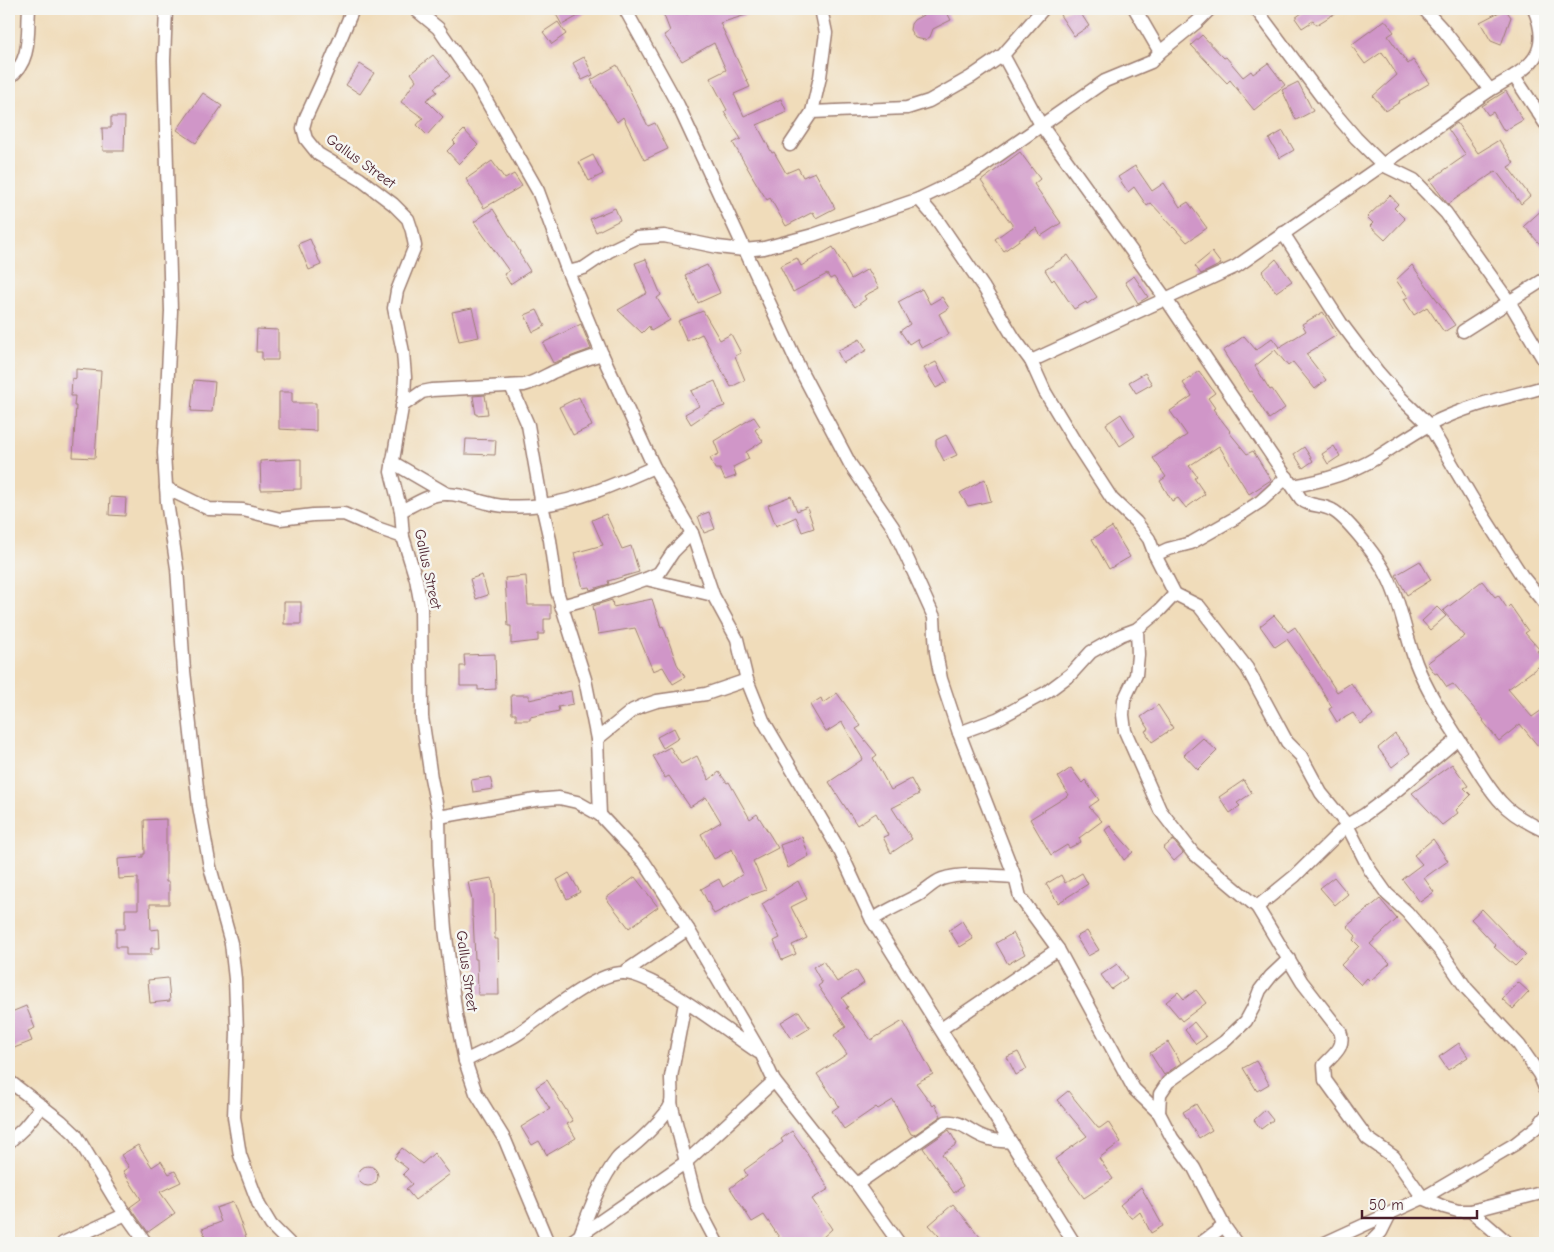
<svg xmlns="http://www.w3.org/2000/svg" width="1554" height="1252" font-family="'Comic Neue',sans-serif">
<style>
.building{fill:#d096c8}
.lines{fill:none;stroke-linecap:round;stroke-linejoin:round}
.minor-casing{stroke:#9d7e72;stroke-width:15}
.minor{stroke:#fff;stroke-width:12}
.labels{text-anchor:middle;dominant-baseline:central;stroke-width:5;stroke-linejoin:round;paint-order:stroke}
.street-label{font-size:15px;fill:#4a1f2b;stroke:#f6f6f2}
</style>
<rect width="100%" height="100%" fill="#f6f6f2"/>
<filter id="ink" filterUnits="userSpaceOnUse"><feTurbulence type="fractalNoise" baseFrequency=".02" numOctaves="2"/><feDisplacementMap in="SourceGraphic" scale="10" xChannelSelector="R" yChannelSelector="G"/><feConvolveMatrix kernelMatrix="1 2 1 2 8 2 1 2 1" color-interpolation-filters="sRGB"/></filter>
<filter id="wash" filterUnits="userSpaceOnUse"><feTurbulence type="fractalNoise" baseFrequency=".0096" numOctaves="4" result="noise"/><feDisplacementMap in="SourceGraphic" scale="20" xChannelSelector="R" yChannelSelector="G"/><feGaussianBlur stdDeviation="1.12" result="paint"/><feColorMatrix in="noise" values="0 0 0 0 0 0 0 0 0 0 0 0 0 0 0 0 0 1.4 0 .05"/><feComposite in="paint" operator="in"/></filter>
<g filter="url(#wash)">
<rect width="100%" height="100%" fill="#f0dcba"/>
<g id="blocks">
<!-- building -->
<g class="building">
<path d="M553,9H591L562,25Z"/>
<path d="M673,9H684L687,14L700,9H756V12L720,23L750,87L734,94L744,116L781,99L787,112L757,125L772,153L774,152L786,173L798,168L803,177L815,172L835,208L816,218L813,212L786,226L770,198L767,200L758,186L733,143L741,139L724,112L727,110L710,78L726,70L714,43L682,61L664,35L670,31L663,13Z"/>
<path d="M934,9H945L951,20L933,29L930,37L925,40L915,38L910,30L911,24L914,20Z"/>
<path d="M1070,9H1078L1089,26L1074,36L1060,15Z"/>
<path d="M1305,9H1342L1316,25L1313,21L1302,28L1295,18L1306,10Z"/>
<path d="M1505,9L1511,17L1501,45L1491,41L1480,22Z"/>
<path d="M1385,20L1394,32L1388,36L1408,64L1413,60L1430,83L1399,101L1400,102L1386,111L1373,96L1397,75L1382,52L1365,64L1351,45Z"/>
<path d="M558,22L566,34L552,44L543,32Z"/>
<path d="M1202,35L1224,58L1226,57L1243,77L1251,71L1253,74L1268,63L1285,85L1254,110L1230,80L1227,83L1191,45Z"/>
<path d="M433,55L450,76L434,88L437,92L426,100L443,117L427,135L417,125L423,118L401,102L416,80L411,73Z"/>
<path d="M584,57L593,75L582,80L573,63Z"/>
<path d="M360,64L374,73L360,94L346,85Z"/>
<path d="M617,65L648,126L655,123L668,149L644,160L623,117L617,122L591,80Z"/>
<path d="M1298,82L1313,111L1296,120L1282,90Z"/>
<path d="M1506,91L1523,120L1504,131L1493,112L1488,115L1482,106Z"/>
<path d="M203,93L222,106L196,143L177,130Z"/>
<path d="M111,117H125L124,151H103L102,128H111Z"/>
<path d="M1457,123L1478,153L1499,140L1514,163L1508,167L1530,196L1521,204L1496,171L1448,204L1443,198L1430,180L1466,155L1448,129Z"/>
<path d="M464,130L478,145L459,164L447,151L455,143L453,141Z"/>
<path d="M1283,131L1294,150L1280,158L1269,139Z"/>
<path d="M1020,152L1040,179L1034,184L1061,223L1041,236L1036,228L1004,251L995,239L1013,226L981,181Z"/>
<path d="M593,155L603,174L589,181L579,162Z"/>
<path d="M492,161L505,179L514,174L522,186L484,208L466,179Z"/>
<path d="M1135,166L1152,191L1164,183L1180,207L1188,202L1207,228L1187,242L1151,203L1147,206L1134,187L1128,192L1118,177Z"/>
<path d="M1390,195L1398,204L1394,208L1405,219L1385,240L1370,226L1373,223L1367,217Z"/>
<path d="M1545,207V250L1524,226Z"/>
<path d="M615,208L620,220L596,232L590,219Z"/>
<path d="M493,209L520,252L519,253L530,271L510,284L504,274L509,271L474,222Z"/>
<path d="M310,239L321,265L309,270L298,244Z"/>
<path d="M833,247L851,279L868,269L879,288L864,296L866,299L855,307L834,277L830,279L827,274L793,292L780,266L797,258L801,266Z"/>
<path d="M1212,252L1221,264L1201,274L1195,266Z"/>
<path d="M1068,255L1097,297L1087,304L1086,302L1074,309L1054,279L1052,281L1045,270Z"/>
<path d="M646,259L661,295L657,298L670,320L651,331L649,326L642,333L618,310L647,293L635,263Z"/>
<path d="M1276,259L1292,281L1276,292L1262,272Z"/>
<path d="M707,265L720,293L698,303L685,275Z"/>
<path d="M1412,265L1455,325L1444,332L1427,307L1414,315L1404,299L1408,297L1396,280Z"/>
<path d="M1134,276L1148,297L1138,303L1125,282Z"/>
<path d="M922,289L930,304L942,297L949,308L939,314L949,334L922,348L917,339L909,344L900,331L910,324L898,302Z"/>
<path d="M472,308L479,337L459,341L452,312Z"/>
<path d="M537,310L545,326L533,332L525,315Z"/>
<path d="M703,311L720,340L731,334L741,353L735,356L745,380L731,387L702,334L687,341L678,321Z"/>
<path d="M1323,312L1337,335L1306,354L1326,380L1315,389L1293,362L1288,366L1275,350L1255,366L1270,390L1272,389L1285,408L1269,419L1251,391L1249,392L1223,351L1244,336L1256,350L1272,338L1279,347L1278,348L1306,331L1302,324Z"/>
<path d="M581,324L591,349L553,363L543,343Z"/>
<path d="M257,329L278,330V360H262V352H256Z"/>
<path d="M860,339L867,350L843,363L837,351Z"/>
<path d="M936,362L947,382L936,388L924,368Z"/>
<path d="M76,369L101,371L95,458L73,457L76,406H74L75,396H71L72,378L76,379Z"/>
<path d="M1199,371L1215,393L1208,398L1215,408L1213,409L1230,431L1229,432L1247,454L1253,451L1271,480L1249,494L1219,446L1189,466L1197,476L1194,478L1205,494L1186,508L1178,498L1172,501L1160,481L1166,477L1153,458L1187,435L1170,411L1192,396L1183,383Z"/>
<path d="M1145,373L1152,384L1136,393L1129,382Z"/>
<path d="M194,380L215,382L212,412L191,411Z"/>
<path d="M715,381L725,406L710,411L691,424L685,414L699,406L691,391Z"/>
<path d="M279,392H292V403H316V431L279,429Z"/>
<path d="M485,395L488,414L476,415L473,396Z"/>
<path d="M579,397L592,426L573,435L559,407Z"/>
<path d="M1121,414L1135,436L1120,446L1106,424Z"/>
<path d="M754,417L760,426L755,430L763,441L746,452L749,459L733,467L736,476L725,480L720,469H715L710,458L719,454L714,441Z"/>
<path d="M946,435L957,455L944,461L936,445V440Z"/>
<path d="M466,439L496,440L495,455L465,454Z"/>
<path d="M1334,446L1340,456L1328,464L1322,454Z"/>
<path d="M1304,447L1313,461L1303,468L1294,454Z"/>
<path d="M301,459V489L261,490L260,461Z"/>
<path d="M985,479L991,501L968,506L960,493Z"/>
<path d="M791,496L797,511L807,507L814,528L802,532L796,517L776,526L768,505Z"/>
<path d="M110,497L126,498L125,516L109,515Z"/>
<path d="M709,512L715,529L704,533L698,516Z"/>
<path d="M606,514L622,549L631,546L639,572L608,581L609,584L599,587L590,590L589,587L583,588L574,553L603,545L592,520Z"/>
<path d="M1112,527L1130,557L1109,569L1092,539Z"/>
<path d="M1420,561L1431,580L1407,595L1396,575Z"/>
<path d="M482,575L488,595L476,599L470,579Z"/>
<path d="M526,576L528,605H551V619H544V634H538V641L511,644V626H508L505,578Z"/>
<path d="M1482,581L1495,597L1498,595L1507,608L1510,605L1528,631L1525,633L1539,649L1537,651L1545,662L1508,689L1532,717L1545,708V741L1538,746L1520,724L1499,741L1483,721L1484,720L1453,684L1447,687L1437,673L1435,674L1427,663L1465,636L1443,611Z"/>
<path d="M652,599L661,627L663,626L677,664L685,677L673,684L663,667L653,671L635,628L598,634L593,606L612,600L613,607Z"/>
<rect x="284" y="602" width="17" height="22"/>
<path d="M1437,607L1446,616L1430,630L1422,621Z"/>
<path d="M1274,615L1288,632L1295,627L1337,692L1351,683L1373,715L1361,724L1353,713L1337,722L1329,709L1332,707L1314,677L1287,639L1275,647L1260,626Z"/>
<path d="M495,654L496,689L478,690V686H460V666H465L464,655Z"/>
<path d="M571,691L573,704L558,707L559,711L530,717V720H516V714H512L511,695H529V700Z"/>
<path d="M837,693L861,726L856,729L877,755L873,758L891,790L911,779L919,794L892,808L912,839L891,853L883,837L888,835L876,813L857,825L829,782L863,759L842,722L826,732L810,705L821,698L823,703Z"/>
<path d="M1158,705L1173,728L1152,742L1145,731L1149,729L1141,717Z"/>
<path d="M674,728L679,738L663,748L657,737Z"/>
<path d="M1395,734L1410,753L1392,767L1378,748Z"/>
<path d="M1203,738L1217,751L1198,770L1184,755Z"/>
<path d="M670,747L681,764L697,756L709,780L719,772L727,783L729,782L750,819L757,814L778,848L753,861L766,890L752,895V894L714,914L701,889L719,879L723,887L743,874L732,849L714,859L701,834L721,822L706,797L690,807L669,776L665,778L659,766L653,756Z"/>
<path d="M1452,764L1468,786L1464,788L1471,795L1456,810L1458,813L1442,825L1412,793Z"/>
<path d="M1071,768L1082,783L1085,780L1099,800L1089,807L1102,821L1079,838L1081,842L1069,848L1067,845L1051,855L1030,819L1069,795L1058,777Z"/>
<path d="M490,777L493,789L473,792L471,780Z"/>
<path d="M1244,780L1252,793L1237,803L1240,806L1230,813L1219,797Z"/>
<path d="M166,819V882H169V904H150L151,930L159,929L160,948H151V955H126V947H116V929H125V909H138V878L119,879L118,859L143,857V854H145L144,820Z"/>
<path d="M1110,826L1133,852L1124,860L1105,830Z"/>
<path d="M802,837L809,856L788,868L780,845Z"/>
<path d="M1433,839L1448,861L1424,878L1434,892L1420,902L1402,879L1422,864L1414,855Z"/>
<path d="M1173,840L1183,853L1174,861L1163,848Z"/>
<path d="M569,873L580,892L567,899L557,880Z"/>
<path d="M1082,873L1088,884L1058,903L1046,884L1061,875L1065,883Z"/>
<path d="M635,877L658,907L629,928L606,898Z"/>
<path d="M1334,877L1348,894L1335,905L1320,888Z"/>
<path d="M492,878L494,891L495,939H498L499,995H478L477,959H475L473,917H472V900L468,882Z"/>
<path d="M798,881L807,899L791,907L807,938L792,945L796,954L782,960L774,941L780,938L762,904Z"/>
<path d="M1380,899L1397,919L1370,944L1390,963L1370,981L1367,978L1361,985L1341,965L1359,946L1353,940L1356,936L1347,926Z"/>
<path d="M1482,909L1526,955L1515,966L1494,947L1496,946L1471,919Z"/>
<path d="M962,921L973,939L960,947L949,930Z"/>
<path d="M1087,931L1099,950L1088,956L1076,937Z"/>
<path d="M1013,933L1025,954L1008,964L996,943Z"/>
<path d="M823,961L837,982L856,970L864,983L842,998L848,1007L846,1008L871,1040L903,1021L933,1074L916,1083L933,1106L935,1104L941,1116L914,1135L911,1134L893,1100L878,1109L876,1107L844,1129L832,1111L839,1106L817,1074L847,1054L834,1035L846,1027L818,986L822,983L813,967Z"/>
<path d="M1117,964L1127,978L1111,989L1101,975Z"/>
<path d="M168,978L170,1001L150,1003L148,980Z"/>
<path d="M1518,982L1529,992L1513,1009L1502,999Z"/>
<path d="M1196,990L1206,1003L1182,1021L1166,1002L1178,992L1184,999Z"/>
<path d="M26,1006L35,1028L28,1031L32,1041L9,1050V1013Z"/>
<path d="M799,1011L810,1028L792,1039L781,1022Z"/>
<path d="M1194,1022L1206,1037L1196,1044L1185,1030Z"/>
<path d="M1168,1042L1181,1063L1164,1075L1150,1053Z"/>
<path d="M1459,1043L1468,1057L1448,1070L1439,1057Z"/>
<path d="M1018,1052L1027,1069L1016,1075L1007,1057Z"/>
<path d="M1256,1061L1269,1084L1257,1091L1243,1068Z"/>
<path d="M547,1080L573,1121L567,1124L576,1138L547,1155L539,1141L532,1145L521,1127L550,1109L536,1087Z"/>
<path d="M1068,1091L1098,1128H1100L1108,1122L1121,1142L1099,1158L1113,1179L1084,1198L1055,1159L1087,1136L1057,1100Z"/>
<path d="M1196,1104L1212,1130L1199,1138L1183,1112Z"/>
<path d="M1265,1110L1273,1120L1261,1129L1254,1120Z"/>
<path d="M949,1130L957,1144L942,1154L963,1186L954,1193L923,1148Z"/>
<path d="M792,1131L808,1154H807L829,1189L812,1199L832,1229L822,1238L825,1243H783L764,1215L752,1222L730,1188L747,1175L744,1170L783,1142L781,1139Z"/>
<path d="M138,1145L152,1167L161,1161L169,1174L175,1171L181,1182L160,1192L175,1213L148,1232L130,1207L141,1199L123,1171L129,1167L121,1155Z"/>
<path d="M402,1148L422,1164L434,1153L450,1174L415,1200L406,1189L412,1184L403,1174L408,1169L394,1158Z"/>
<circle cx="368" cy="1176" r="10"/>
<path d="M1141,1187L1163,1226L1151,1233L1140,1212L1133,1218H1131L1120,1205Z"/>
<path d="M233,1202L248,1243H208L202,1229L221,1222L216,1208Z"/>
<path d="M953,1204L968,1222L985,1243H930L939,1236L929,1225Z"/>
</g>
</g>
</g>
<g filter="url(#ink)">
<use href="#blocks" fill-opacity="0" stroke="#9d7e72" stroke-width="1"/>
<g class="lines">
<defs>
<g id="minor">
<path d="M166,9L164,60L171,311L164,453L167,502L177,568L184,671L199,806L210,867L231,943L235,979L237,1032L234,1117L240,1155L259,1205L271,1225L289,1243"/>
<path d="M353,9L323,80L306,117L303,128L306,139L318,154L360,179L393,204L408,219L412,231L415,246L397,291L394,308L403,352L405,377L404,396L391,472L401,511L403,537L416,579L421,606L422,717L431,778L439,817L440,864L445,929L456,1015L465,1061L476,1093L505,1140L548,1243"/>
<path d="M415,9L438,28L478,86L538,191L568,272L602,354L654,467L692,533L713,595L737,639L747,680L763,720L841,853L872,920L1074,1243"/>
<path d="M625,9L678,105L800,369L850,464L893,527L934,617L936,652L941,679L959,733"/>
<path d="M1135,9L1160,52"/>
<path d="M1256,9L1327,104L1356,138L1383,165L1414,180L1446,213L1510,303L1545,362"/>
<path d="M1424,9L1445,32L1490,90"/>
<path d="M1003,55L1041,125L1166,299L1301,499C1309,507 1322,504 1332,510C1346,517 1373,552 1382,567C1400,596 1404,631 1416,663C1428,694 1447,721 1465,749C1476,767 1487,787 1501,802C1512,815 1530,824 1545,831"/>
<path d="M1514,76L1545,123"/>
<path d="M9,78C32,61 27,34 29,9"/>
<path d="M812,112L907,108L929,101L971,77L1003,55L1043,9"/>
<path d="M790,145L812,112L820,77L826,33L821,9"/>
<path d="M919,199L938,221L984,288L1014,338L1031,361L1045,392L1075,442L1112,499L1136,522L1149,539L1155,555"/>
<path d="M1283,233L1341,323L1378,372L1401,398L1429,425L1472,498L1522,576L1545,604"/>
<path d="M568,272L584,268L609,251L636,238L664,236L718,247L744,250L764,248L813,235L919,199L973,173L1105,81L1151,62L1160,52L1197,22L1210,9"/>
<path d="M1463,331L1545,279"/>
<path d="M1031,361L1237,266L1490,90C1527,69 1554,56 1534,9"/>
<path d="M511,386L528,425L542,505L550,540L557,591L585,679L597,739L600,815"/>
<path d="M402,406L422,392L432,390L524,385C535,382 543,377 553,372C569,365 585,359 602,354"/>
<path d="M392,462L447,494"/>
<path d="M1287,477L1261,501L1235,518L1191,543L1168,549L1155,555L1175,594L1199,606L1247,668L1287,742L1301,756L1321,793L1347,825L1370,870L1387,894L1407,912L1442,953L1466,988L1519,1045L1539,1074L1545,1088"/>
<path d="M1293,486C1323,481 1351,473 1376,458C1394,447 1410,435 1429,425C1468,405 1503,398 1545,387"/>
<path d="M166,488L209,509L243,510L280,519L313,515L344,514L374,527L403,537"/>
<path d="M401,511C415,504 431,493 447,494C460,494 476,500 488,503C505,508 525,507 542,505C581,500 618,483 654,467"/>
<path d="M646,579L713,595"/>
<path d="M1175,594L1160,610L1137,629L1121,635L1091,652L1071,674L1047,692L997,719L959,733L1015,877L1020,897L1058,949L1134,1089L1159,1113L1172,1138L1194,1168L1224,1226L1236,1243"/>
<path d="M561,606L601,595L646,579L659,573L673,552L692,533"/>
<path d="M1137,629L1138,655L1136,675L1124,700L1123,715L1125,731L1160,810L1193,853L1257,907L1302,982L1340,1031C1346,1047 1334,1054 1324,1065L1325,1080L1367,1138L1394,1157L1423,1198L1444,1207L1458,1211H1471L1545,1192"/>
<path d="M597,739L633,710L642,706L657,701L706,694L747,680"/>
<path d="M439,817L535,800L559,798L577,802L600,815L644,862L688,929L762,1055L774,1081L844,1170L857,1184L899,1243"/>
<path d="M1257,907L1295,876L1347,825L1364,815L1396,791L1458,739"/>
<path d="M872,920C888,909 904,903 920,894C927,889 934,882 942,879C962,872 994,876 1015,877"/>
<path d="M623,973L688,929"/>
<path d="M941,1029L1058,949"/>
<path d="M465,1061C483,1051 503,1044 519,1033C544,1016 595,972 624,973C655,974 729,1033 758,1052"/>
<path d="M9,1081L61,1121L76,1135L114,1198L146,1243"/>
<path d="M671,1103L697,1205L717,1243"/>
<path d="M1159,1113L1160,1094L1168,1082L1224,1042L1246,1021L1253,1008L1260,990L1271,976L1289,959"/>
<path d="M9,1142L23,1129L42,1106"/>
<path d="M857,1184L946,1122C962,1120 972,1134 987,1138C994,1141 1003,1141 1011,1142"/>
<path d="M1471,1211L1508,1243"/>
<path d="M580,1235C590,1209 600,1181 617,1159C621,1154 627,1151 632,1147C642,1139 667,1115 671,1104C672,1099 671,1083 671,1077L685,1003"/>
<path d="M63,1243L126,1214"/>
<path d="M569,1243L686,1162L774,1081"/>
<path d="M1201,1243L1224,1226"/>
<path d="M1325,1243L1423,1198L1515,1144L1538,1126L1545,1117"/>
<path d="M1370,1243L1381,1232L1390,1214"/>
</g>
</defs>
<!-- minor casing -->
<use href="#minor" class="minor-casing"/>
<!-- minor -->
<use href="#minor" class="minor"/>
</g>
</g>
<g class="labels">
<!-- street labels -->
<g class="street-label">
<text transform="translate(361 161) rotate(36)">Gallus Street</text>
<text transform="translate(428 569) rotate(78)">Gallus Street</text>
<text transform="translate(467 971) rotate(82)">Gallus Street</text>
</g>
</g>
<!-- margin -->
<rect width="1554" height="1252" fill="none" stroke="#f6f6f2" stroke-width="30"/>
<!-- scale -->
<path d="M1362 1210v8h115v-8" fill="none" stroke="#4a1f2b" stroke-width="2.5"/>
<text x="1369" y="1210" font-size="15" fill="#4a1f2b" stroke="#f6f6f2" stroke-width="4" paint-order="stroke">50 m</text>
</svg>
